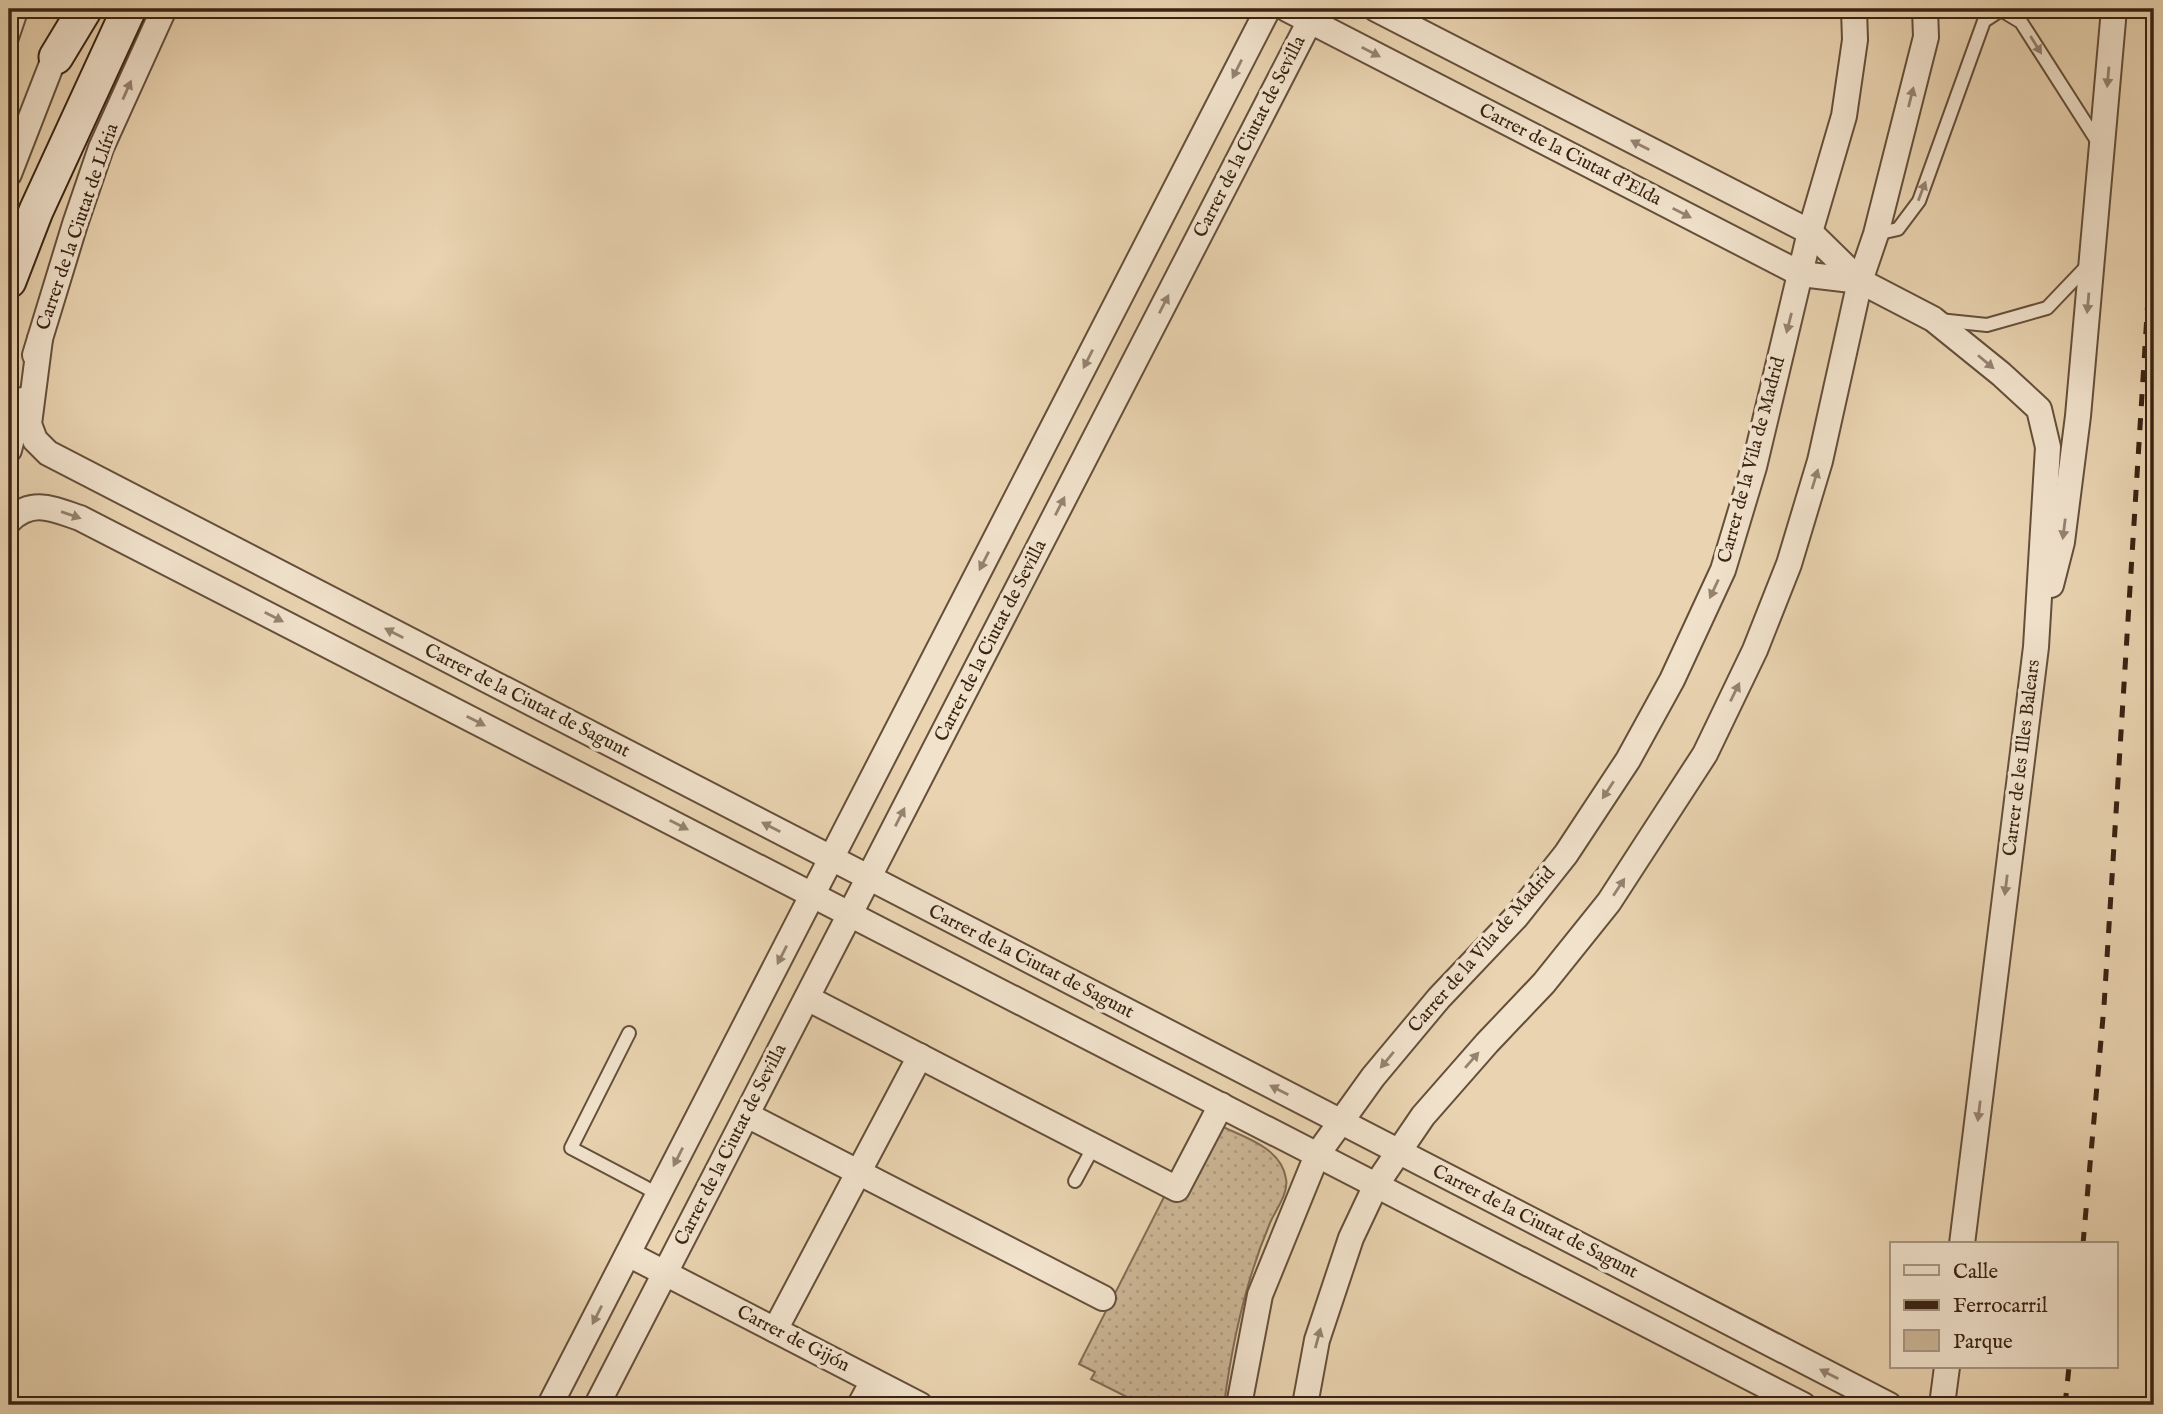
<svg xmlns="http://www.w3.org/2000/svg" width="2163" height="1414" font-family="'IM FELL English',serif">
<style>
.green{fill:url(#green-dots);stroke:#826c54;stroke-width:2}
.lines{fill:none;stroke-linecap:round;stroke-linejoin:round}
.lane-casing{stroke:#654f3a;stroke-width:16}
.street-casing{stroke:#654f3a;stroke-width:28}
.secondary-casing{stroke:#392313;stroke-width:37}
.lane{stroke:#f1e2cc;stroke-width:12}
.street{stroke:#f1e2cc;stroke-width:24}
.secondary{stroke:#f1e2cc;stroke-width:33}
.rail{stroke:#392313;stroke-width:5;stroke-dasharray:12 12;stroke-linecap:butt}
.oneway{fill:#958270}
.labels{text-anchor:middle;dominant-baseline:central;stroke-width:7;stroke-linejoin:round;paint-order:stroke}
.street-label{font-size:19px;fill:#392313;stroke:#f1e2cc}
</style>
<defs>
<pattern id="green-dots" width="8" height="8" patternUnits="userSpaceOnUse" patternTransform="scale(1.75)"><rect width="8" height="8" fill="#cbb595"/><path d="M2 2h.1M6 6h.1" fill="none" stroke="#af9b80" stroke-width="1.8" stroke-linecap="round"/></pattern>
</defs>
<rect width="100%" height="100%" fill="#e9d3b0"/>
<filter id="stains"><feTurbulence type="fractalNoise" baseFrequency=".00286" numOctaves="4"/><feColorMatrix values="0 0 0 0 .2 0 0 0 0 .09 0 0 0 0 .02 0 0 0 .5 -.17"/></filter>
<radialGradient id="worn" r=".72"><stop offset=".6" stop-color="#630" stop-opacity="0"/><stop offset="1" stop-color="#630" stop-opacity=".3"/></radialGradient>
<!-- green -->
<path class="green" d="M1223,1127C1247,1138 1282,1149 1286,1179C1289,1193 1275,1211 1270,1223C1245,1282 1232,1343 1224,1405H1143L1091,1379L1095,1372L1079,1364L1165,1195Z"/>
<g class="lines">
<defs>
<g id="lane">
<path d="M9,47L22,9"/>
<path d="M1876,234L1898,229L1919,201L1984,21L2001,10L2021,22L2099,144"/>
<path d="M1939,320L1987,325L2047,308L2089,264"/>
<path d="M629,1033L571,1148L645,1187L658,1195"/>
<path d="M1075,1181L1094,1146"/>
</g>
<g id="street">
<path d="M1287,9L1801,274L1860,281"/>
<path d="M1376,9L1810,232L1860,281L1933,319L2001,374L2039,409L2048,447L2036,647L1962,1244"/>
<path d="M9,174L60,43"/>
<path d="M40,339L29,424L35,440L48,453L1889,1405"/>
<path d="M35,355L75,224L101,148L164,9"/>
<path d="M9,450L22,400"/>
<path d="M9,521C32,498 53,509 80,518L1803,1405"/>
<path d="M2051,585L2062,542L2078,416L2114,9"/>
<path d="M807,998L1177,1189L1221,1105"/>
<path d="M747,1115L1103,1298"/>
<path d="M628,1254L920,1405"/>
<path d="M775,1330L920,1056"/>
<path d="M550,1405L1268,9"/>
<path d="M597,1405L1316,9"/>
<path d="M860,1405L873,1381"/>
<path d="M1239,1405L1260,1295L1317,1155L1373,1077L1439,998L1516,917L1566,854L1628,760L1672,680L1723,570L1754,467L1810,232L1844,116L1855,40L1854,9"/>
<path d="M1305,1405L1317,1340L1351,1238L1376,1185L1423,1116L1487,1043L1544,983L1609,902L1705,754L1755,650L1789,564L1820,461L1860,281L1876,234L1926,37L1925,9"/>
<path d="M1942,1405L1947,1367"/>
</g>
<g id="secondary">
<path d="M56,57L85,9"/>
<path d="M9,281L36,211L129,9"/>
</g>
</defs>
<!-- lane casing -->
<use href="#lane" class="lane-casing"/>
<!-- street casing -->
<use href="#street" class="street-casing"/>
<!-- secondary casing -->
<use href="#secondary" class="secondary-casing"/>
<!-- lane -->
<use href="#lane" class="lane"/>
<!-- street -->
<use href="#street" class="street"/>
<!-- secondary -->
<use href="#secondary" class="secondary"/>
<!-- rail -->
<g class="rail">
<path d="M2083,1244L2104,1006L2154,202"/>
<path d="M2065,1405L2069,1367"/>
</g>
</g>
<!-- one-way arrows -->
<defs><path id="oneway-solid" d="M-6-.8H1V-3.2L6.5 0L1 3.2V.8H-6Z" transform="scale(1.75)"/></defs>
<g class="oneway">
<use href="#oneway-solid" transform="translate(2036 45) rotate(58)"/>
<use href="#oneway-solid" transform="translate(1371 52) rotate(27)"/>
<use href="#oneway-solid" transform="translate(1237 69) rotate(117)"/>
<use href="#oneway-solid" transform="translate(2108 77) rotate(95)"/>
<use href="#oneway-solid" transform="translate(127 90) rotate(-66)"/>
<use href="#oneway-solid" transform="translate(1911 97) rotate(-76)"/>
<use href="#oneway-solid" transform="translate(1640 145) rotate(-153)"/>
<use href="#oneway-solid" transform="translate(1922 191) rotate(-69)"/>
<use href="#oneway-solid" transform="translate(1682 213) rotate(27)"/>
<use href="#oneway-solid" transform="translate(2088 303) rotate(95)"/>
<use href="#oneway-solid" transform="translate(1164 304) rotate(-63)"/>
<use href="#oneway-solid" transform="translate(1789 323) rotate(104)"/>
<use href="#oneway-solid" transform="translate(1088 359) rotate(117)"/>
<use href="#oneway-solid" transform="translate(1986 362) rotate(40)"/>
<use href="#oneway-solid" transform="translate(1815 479) rotate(-73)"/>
<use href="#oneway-solid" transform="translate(1060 506) rotate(-63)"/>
<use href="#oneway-solid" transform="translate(71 515) rotate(19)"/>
<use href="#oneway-solid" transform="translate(2064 529) rotate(97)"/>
<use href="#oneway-solid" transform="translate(984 561) rotate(117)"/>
<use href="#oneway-solid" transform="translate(1714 589) rotate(115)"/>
<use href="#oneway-solid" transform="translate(274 617) rotate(27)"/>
<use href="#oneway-solid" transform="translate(394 633) rotate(-153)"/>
<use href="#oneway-solid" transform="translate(1735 692) rotate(-64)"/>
<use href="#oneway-solid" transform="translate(476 721) rotate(27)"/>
<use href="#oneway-solid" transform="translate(1608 790) rotate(123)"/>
<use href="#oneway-solid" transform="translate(900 817) rotate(-63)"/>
<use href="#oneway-solid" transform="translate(679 825) rotate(27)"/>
<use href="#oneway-solid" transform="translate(771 827) rotate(-153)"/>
<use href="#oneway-solid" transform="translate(2006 885) rotate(97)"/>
<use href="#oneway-solid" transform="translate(1619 887) rotate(-57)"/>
<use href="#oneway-solid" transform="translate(782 955) rotate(117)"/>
<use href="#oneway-solid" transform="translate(1387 1060) rotate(130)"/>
<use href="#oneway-solid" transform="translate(1472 1060) rotate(-49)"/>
<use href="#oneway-solid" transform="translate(1279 1090) rotate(-153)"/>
<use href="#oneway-solid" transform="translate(1979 1111) rotate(97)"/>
<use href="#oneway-solid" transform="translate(678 1157) rotate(117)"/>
<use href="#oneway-solid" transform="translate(597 1315) rotate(117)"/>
<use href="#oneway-solid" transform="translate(1318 1338) rotate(-75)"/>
<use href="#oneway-solid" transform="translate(1829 1374) rotate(-153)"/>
</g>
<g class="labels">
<!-- street labels -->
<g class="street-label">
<text transform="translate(1250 137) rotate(-63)">Carrer de la Ciutat de Sevilla</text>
<text transform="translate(1570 155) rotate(27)">Carrer de la Ciutat d'Elda</text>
<text transform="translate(78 227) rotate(-71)">Carrer de la Ciutat de Llíria</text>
<text transform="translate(1752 460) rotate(-75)">Carrer de la Vila de Madrid</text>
<text transform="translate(991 641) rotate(-63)">Carrer de la Ciutat de Sevilla</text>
<text transform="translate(527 701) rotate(27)">Carrer de la Ciutat de Sagunt</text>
<text transform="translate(2022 758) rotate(-83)">Carrer de les Illes Balears</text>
<text transform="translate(1482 950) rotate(-49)">Carrer de la Vila de Madrid</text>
<text transform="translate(1031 962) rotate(27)">Carrer de la Ciutat de Sagunt</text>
<text transform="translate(731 1145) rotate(-63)">Carrer de la Ciutat de Sevilla</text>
<text transform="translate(1535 1222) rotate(27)">Carrer de la Ciutat de Sagunt</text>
<text transform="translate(793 1339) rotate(27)">Carrer de Gijón</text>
</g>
</g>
<!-- margin -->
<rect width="2163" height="1414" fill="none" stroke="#e9d3b0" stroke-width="35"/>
<rect x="10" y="10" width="2142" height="1393" fill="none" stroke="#392313" stroke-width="3.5"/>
<rect x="18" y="18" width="2128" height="1379" fill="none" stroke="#392313" stroke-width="2"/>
<!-- legend -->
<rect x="1890" y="1242" width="228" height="126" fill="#f1e2cc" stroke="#a79682" stroke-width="2"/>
<rect x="1904" y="1265" width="35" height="10" fill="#f1e2cc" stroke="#a79682" stroke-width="2"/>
<text x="1953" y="1278" font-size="21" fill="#392313">Calle</text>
<rect x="1904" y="1300" width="35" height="10" fill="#392313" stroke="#a79682" stroke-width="2"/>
<text x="1953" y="1312" font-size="21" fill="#392313">Ferrocarril</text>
<rect x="1904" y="1330" width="35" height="21" fill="#cbb595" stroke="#a79682" stroke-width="2"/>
<text x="1953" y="1348" font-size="21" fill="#392313">Parque</text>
<rect width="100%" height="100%" filter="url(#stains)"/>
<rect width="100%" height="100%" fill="url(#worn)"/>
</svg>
